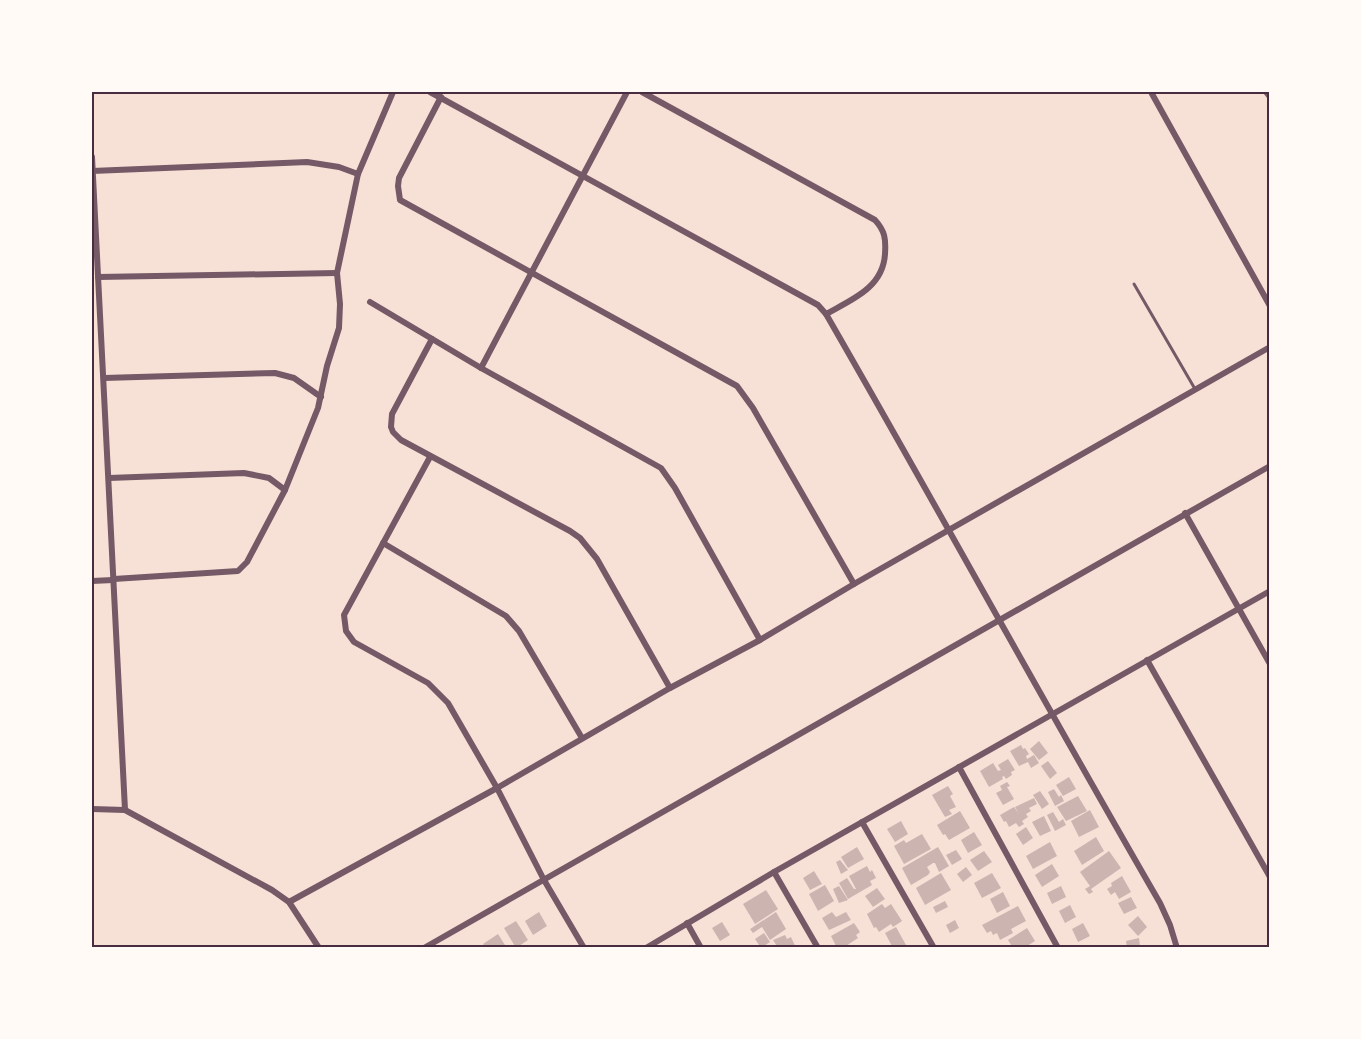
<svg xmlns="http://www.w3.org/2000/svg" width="1361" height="1039" font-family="Karla,sans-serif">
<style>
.building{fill:#ccb4b1}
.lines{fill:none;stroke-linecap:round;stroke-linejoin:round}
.service{stroke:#755966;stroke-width:3}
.minor{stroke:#755966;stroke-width:6}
.neatline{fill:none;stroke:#4a2c40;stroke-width:2}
</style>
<rect width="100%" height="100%" fill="#f7e1d7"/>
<!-- building -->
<g class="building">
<path d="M1039,741L1048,753L1039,760L1030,749Z"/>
<path d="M1021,745L1023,749L1025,748L1029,754L1026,756L1027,759L1034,755L1039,763L1031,768L1028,762L1019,766L1010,751Z"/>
<path d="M1008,759L1015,770L1011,772L1012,775L1006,779L1004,776L1002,777L1003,779L989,787L980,771L993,763L998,771L1001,770L998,765Z"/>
<path d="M1048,761L1057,773L1050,779L1041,766Z"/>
<path d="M1069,777L1076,789L1063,796L1056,785Z"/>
<path d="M1007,782L1010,786L1007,787L1014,799L1003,805L996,793L1002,790L1000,786Z"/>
<path d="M948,786L953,794L950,796L956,807L949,810L952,814L945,817L932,795Z"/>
<path d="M1054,789L1059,797L1061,795L1064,801L1055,806L1048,792Z"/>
<path d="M1040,791L1049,804L1042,809L1033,795Z"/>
<path d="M1078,796L1087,811L1066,821L1057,807Z"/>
<path d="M1034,798L1037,804L1029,808L1031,811L1026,814L1028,817L1022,821L1024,824L1019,827L1016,823L1009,827L1006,821L1004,822L1000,815L1014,807L1019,814L1015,807Z"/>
<path d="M1090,810L1099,827L1079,837L1071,821Z"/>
<path d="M960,811L970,828L949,840L945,834L943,835L937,825Z"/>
<path d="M1053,812L1059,822L1063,819L1066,825L1055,831L1047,815Z"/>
<path d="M1044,816L1051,831L1040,836L1032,822Z"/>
<path d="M901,821L908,834L895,842L887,829Z"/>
<path d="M1026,827L1033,838L1023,845L1016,834Z"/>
<path d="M974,832L982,845L968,853L961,840Z"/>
<path d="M922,834L931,849L904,864L894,846L904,840L906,843Z"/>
<path d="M1096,837L1104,851L1082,865L1074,851Z"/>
<path d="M1050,842L1057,856L1033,869L1026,856Z"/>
<path d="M857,847L864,859L848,868L841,857Z"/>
<path d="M938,847L949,866L939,872L935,863H933L927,867L930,872L928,875L911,885L902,868Z"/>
<path d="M956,850L962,859L952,865L946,855Z"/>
<path d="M984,851L992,862L978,871L970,860Z"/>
<path d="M1109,851L1121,868L1091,889L1093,892L1089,894L1085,889L1090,886L1080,872Z"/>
<path d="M840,860L848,870L841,874L836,862Z"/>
<path d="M1052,864L1059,876L1042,887L1035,875Z"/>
<path d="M867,866L870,872L872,870L876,878L870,881L872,885L848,899L839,883L847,878L854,889H856L849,876Z"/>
<path d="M966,867L972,875L963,882L957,874Z"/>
<path d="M814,871L822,884L810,890L803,878Z"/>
<path d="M941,873L951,890L925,905L916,888Z"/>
<path d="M992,873L1001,888L982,898L974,883Z"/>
<path d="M1122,876L1131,892L1119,899L1115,892L1111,895L1107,889L1112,886L1111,883Z"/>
<path d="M825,885L834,901L818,911L809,894Z"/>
<path d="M839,886L848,900L839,903L833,889Z"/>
<path d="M1061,886L1066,897L1052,904L1047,893Z"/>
<path d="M877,888L885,899L873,907L865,896Z"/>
<path d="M766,890L778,909L755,924L743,904Z"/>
<path d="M1003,892L1010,906L997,913L990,899Z"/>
<path d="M1131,897L1137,908L1124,914L1118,903Z"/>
<path d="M945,901L948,907L936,913L933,907Z"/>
<path d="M882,904L885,908L891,904L902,921L893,927L891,924L879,932L876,927L874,928L867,914Z"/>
<path d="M1070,905L1076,917L1065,923L1059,911Z"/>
<path d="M1018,906L1026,921L1011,929L1013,933L1000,940L997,933L993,935L991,931L987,933L982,925Z"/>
<path d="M539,912L547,926L533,935L525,921Z"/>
<path d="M776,912L786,929L770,940L762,927L753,933L750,929Z"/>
<path d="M832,912L836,917L846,912L851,920L829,930L822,918Z"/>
<path d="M1138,916L1147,927L1138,936L1128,925Z"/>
<path d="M955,920L959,928L950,933L946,925Z"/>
<path d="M516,921L528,940L516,948L504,928Z"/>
<path d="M722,922L730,935L720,941L712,928Z"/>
<path d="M854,923L860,932L856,935L858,938L843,948H837L831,936Z"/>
<path d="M1083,923L1090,936L1078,942L1072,929Z"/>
<path d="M896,927L906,945L901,948H893L885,933Z"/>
<path d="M1027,928L1035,941L1024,948H1013L1008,940Z"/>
<path d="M764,933L770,942L761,948L755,939Z"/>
<path d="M498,934L505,945L502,948H486L483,944Z"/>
<path d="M785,935L787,939L791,937L796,948H778L773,940Z"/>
<path d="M1139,938L1140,946L1127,948L1126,941Z"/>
</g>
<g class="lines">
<!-- service -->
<path class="service" d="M1134,284L1195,389"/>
<!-- minor -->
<g class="minor">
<path d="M430,92L818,305L826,314C939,510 1047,708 1160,903L1170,925L1177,948"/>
<path d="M642,92L875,220C885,231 886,239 885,254C883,288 851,300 826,314"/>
<path d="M1151,92L1270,306"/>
<path d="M1266,92L1270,97"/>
<path d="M441,97L399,178L398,186L400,200L737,386L753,408L854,584"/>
<path d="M92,157L125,810"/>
<path d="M92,171L307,162L339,167L358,174"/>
<path d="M98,277L337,273"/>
<path d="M370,302L481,368L661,468L675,488L760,640"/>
<path d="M432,339L392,414L391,427L393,432L401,440L570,531L580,538L597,559L670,688"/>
<path d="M481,368L627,92"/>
<path d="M104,378L275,373L294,378L321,397"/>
<path d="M430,457L344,615L346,631L354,642L428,683L448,703L497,788L544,880L584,948"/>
<path d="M109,478L244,473L269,478L285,490"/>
<path d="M1185,513L1270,664"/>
<path d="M383,543L506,616L519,631L582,738"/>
<path d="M114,579L238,571L247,562L285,490L318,408L327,366L339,328L340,304L337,273L358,174L393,92"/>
<path d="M92,581L113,580"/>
<path d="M1147,660L1270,877"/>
<path d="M959,767L1058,948"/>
<path d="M92,809L125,810L272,890L289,902L319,948"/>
<path d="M862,822L934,948"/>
<path d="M774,872L818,948"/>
<path d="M289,902L497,788L670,688L760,640L854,584L1270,347"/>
<path d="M687,923L701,948"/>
<path d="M424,948L1270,466"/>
<path d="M646,948L774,872L1270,591"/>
</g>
</g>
<!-- border -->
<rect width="1361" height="1039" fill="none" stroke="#fffaf5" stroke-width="186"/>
<rect x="93" y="93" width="1175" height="853" class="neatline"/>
</svg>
